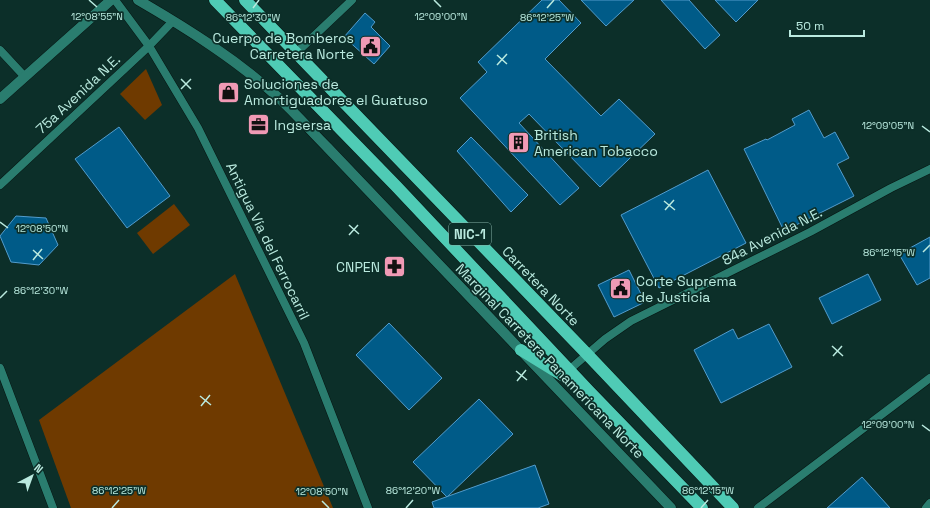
<svg xmlns="http://www.w3.org/2000/svg" width="930" height="508" font-family="'Space Grotesk',sans-serif">
<style>
.green{fill:#6f3a00}
.building{fill:#005b88;stroke:#529ccc}
.lines{fill:none;stroke-linecap:round;stroke-linejoin:round}
.street-casing{stroke:#061411;stroke-width:9}
.secondary-casing{stroke:#061411;stroke-width:11}
.highway-casing{stroke:#061411;stroke-width:13}
.street{stroke:#2a7d6f;stroke-width:8}
.secondary{stroke:#2a7d6f;stroke-width:10}
.highway{stroke:#4fcbb5;stroke-width:12}
.ticks{fill:none;stroke:#baeadf;stroke-width:1.5}
.labels{text-anchor:middle;dominant-baseline:central;stroke-width:3.5;stroke-linejoin:round;paint-order:stroke}
.shield{fill:#0c2f29;stroke:#86b2a8;stroke-width:1}
.shield-label{font-size:13px;font-weight:bold;fill:#baeadf}
.poi-label{font-size:14px;fill:#baeadf;stroke:#0c2f29;text-anchor:start}
.street-label{font-size:14px;fill:#baeadf;stroke:#0c2f29}
.ticks-label{font-size:10px;text-anchor:middle;fill:#baeadf;stroke:#0c2f29;stroke-width:3.5;stroke-linejoin:round;paint-order:stroke}
</style>
<rect width="100%" height="100%" fill="#0c2f29"/>
<!-- green -->
<g class="green">
<path d="M146,69L162,105L145,120L120,94Z"/>
<path d="M174,204L190,225L153,254L137,233Z"/>
<path d="M235,274L333,508H71L39,420Z"/>
</g>
<!-- building -->
<g class="building">
<path d="M542,0H559L581,23L545,59L601,116L619,99L655,134L600,187L529,114L519,123L579,188L560,205L460,98L487,72L478,62Z"/>
<path d="M581,0H634L606,26Z"/>
<path d="M661,0H689L720,35L705,49Z"/>
<path d="M715,0H758L736,22Z"/>
<path d="M365,13L375,22L371,27L390,46L374,64L344,37Z"/>
<path d="M809,110L824,138L835,132L849,158L837,164L854,196L784,231L744,149L766,139L767,140L795,125L792,119Z"/>
<path d="M119,127L170,196L127,228L75,159Z"/>
<path d="M471,137L528,195L511,212L457,151Z"/>
<path d="M708,170L746,243L659,288L621,215Z"/>
<path d="M16,216L46,218L58,245L39,265L11,262L0,236Z"/>
<path d="M930,237V278L917,285L899,254Z"/>
<path d="M629,270L645,302L614,317L598,285Z"/>
<path d="M868,274L881,300L832,324L819,298Z"/>
<path d="M389,323L442,378L409,410L356,355Z"/>
<path d="M769,324L792,367L721,403L694,350L733,329L738,339Z"/>
<path d="M479,399L513,434L447,497L413,462Z"/>
<path d="M535,465L549,504L538,508H434L432,502Z"/>
<path d="M862,477L890,508H827Z"/>
</g>
<g class="lines">
<defs>
<g id="street">
<path d="M115,0L149,46L198,128L304,343L368,508"/>
<path d="M0,50L25,77"/>
<path d="M296,53L352,0"/>
<path d="M0,185L149,46L173,21"/>
<path d="M0,368L53,508"/>
<path d="M569,370L605,339L631,321L810,232L891,188L930,169"/>
<path d="M758,508L930,378"/>
<path d="M926,508L930,503"/>
</g>
<g id="secondary">
<path d="M138,0C188,29 237,60 280,99C296,114 311,131 327,147L671,508"/>
<path d="M0,99L111,0"/>
</g>
<g id="highway">
<path d="M215,0L396,186L589,391L702,508"/>
<path d="M245,0L587,354L733,508"/>
<path d="M521,350L578,385"/>
</g>
</defs>
<!-- street casing -->
<use href="#street" class="street-casing"/>
<!-- secondary casing -->
<use href="#secondary" class="secondary-casing"/>
<!-- highway casing -->
<use href="#highway" class="highway-casing"/>
<!-- street -->
<use href="#street" class="street"/>
<!-- secondary -->
<use href="#secondary" class="secondary"/>
<!-- highway -->
<use href="#highway" class="highway"/>
</g>
<!-- ticks -->
<path class="ticks" d="M89,0L97,7M434,0L441,7M253,8L259,0M547,8L554,0M497,55L507,64M497,65L507,54M181,79L191,89M181,89L191,79M922,126L930,132M664,201L675,210M665,210L674,200M0,222L8,228M349,225L359,234M349,235L358,225M33,250L43,259M923,252L930,245M33,260L42,249M0,298L7,291M832,346L843,356M833,356L842,346M516,371L527,380M517,381L526,370M200,396L211,405M201,406L210,395M922,425L930,431M322,501L329,508M112,508L119,500M406,508L413,500M701,508L708,500"/>
<!-- icons -->
<defs>
<symbol id="civic-square" viewBox="-11 -11 22 22"><rect x="-9" y="-9" width="18" height="18" rx="4" fill="#f09ab5" stroke="#0c2f29"/><path d="M-.6-6.5H3V-4.5H.6V-3L4-1V1h2V6H-6V1h2V-1L-.6-3ZM-1.2 2.5V6h2.4V2.5Z" fill="#111"/></symbol>
<symbol id="shop-square" viewBox="-11 -11 22 22"><rect x="-9" y="-9" width="18" height="18" rx="4" fill="#f09ab5" stroke="#0c2f29"/><path d="M-5-2.5h2.3a2.7 3.5 0 0 1 5.4 0H5L5.5 6h-11ZM-1.5-2.5h3a1.5 2.3 0 0 0-3 0Z" fill="#111"/></symbol>
<symbol id="office-square" viewBox="-11 -11 22 22"><rect x="-9" y="-9" width="18" height="18" rx="4" fill="#f09ab5" stroke="#0c2f29"/><path d="M-6-3h4V-5.5h4V-3h4V5H-6ZM-1-4.5V-3h2v-1.5ZM-6 0V1H6V0Z" fill="#111"/></symbol>
<symbol id="building-square" viewBox="-11 -11 22 22"><rect x="-9" y="-9" width="18" height="18" rx="4" fill="#f09ab5" stroke="#0c2f29"/><path d="M-4-6H4V6H1V3H-1V6H-4ZM-2.5-4.3h1.7v1.8h-1.7ZM.8-4.3h1.7v1.8H.8ZM-2.5-1h1.7V.8h-1.7ZM.8-1h1.7V.8H.8Z" fill="#111"/></symbol>
<symbol id="pharmacy-square" viewBox="-11 -11 22 22"><rect x="-9" y="-9" width="18" height="18" rx="4" fill="#f09ab5" stroke="#0c2f29"/><path d="M-2-6h4v4h4v4h-4v4h-4v-4h-4v-4h4Z" fill="#111"/></symbol>
</defs>
<g fill-rule="evenodd">
<use href="#civic-square" x="358" y="34" width="25" height="25"/>
<use href="#shop-square" x="216" y="80" width="25" height="25"/>
<use href="#office-square" x="246" y="112" width="25" height="25"/>
<use href="#building-square" x="506" y="130" width="25" height="25"/>
<use href="#pharmacy-square" x="382" y="254" width="25" height="25"/>
<use href="#civic-square" x="608" y="276" width="25" height="25"/>
</g>
<g class="labels">
<!-- shield labels -->
<rect class="shield" x="449" y="223" width="42" height="22" rx="3"/>
<g class="shield-label">
<text x="470" y="234">NIC-1</text>
</g>
<!-- poi labels -->
<g class="poi-label">
<text x="354" y="38" text-anchor="end">Cuerpo de Bomberos<tspan x="354" dy="16">Carretera Norte</tspan></text>
<text x="244" y="84">Soluciones de<tspan x="244" dy="16">Amortiguadores el Guatuso</tspan></text>
<text x="274" y="125">Ingsersa</text>
<text x="534" y="135">British<tspan x="534" dy="16">American Tobacco</tspan></text>
<text x="380" y="267" text-anchor="end">CNPEN</text>
<text x="636" y="281">Corte Suprema<tspan x="636" dy="16">de Justicia</tspan></text>
</g>
<!-- street labels -->
<g class="street-label">
<text transform="translate(78 94) rotate(-43)">75a Avenida N.E.</text>
<text transform="translate(772 236) rotate(-27)">84a Avenida N.E.</text>
<text transform="translate(268 241) rotate(64)">Antigua Vía del Ferrocarril</text>
<text transform="translate(541 286) rotate(46)">Carretera Norte</text>
<text transform="translate(550 361) rotate(46)">Marginal Carretera Panamericana Norte</text>
</g>
</g>
<g class="ticks-label">
<text x="97" y="20">12°08'55"N</text>
<text x="441" y="20">12°09'00"N</text>
<text x="253" y="21">86°12'30"W</text>
<text x="547" y="21">86°12'25"W</text>
<text x="888" y="129">12°09'05"N</text>
<text x="42" y="232">12°08'50"N</text>
<text x="889" y="256">86°12'15"W</text>
<text x="41" y="294">86°12'30"W</text>
<text x="888" y="428">12°09'00"N</text>
<text x="119" y="494">86°12'25"W</text>
<text x="413" y="494">86°12'20"W</text>
<text x="708" y="494">86°12'15"W</text>
<text x="322" y="495">12°08'50"N</text>
</g>
<!-- north arrow -->
<g transform="translate(32 476) rotate(41)" stroke="#0c2f29" stroke-width="3" paint-order="stroke">
<path d="M0-3L7 15L0 10L-7 15Z" fill="#baeadf"/>
<text y="-6" font-size="11" font-weight="bold" text-anchor="middle" fill="#baeadf">N</text>
</g>
<!-- scale -->
<path d="M790 30v6h74v-6" fill="none" stroke="#baeadf" stroke-width="2"/>
<text x="796" y="30" font-size="12" fill="#baeadf" stroke="#0c2f29" stroke-width="3" paint-order="stroke">50 m</text>
</svg>
